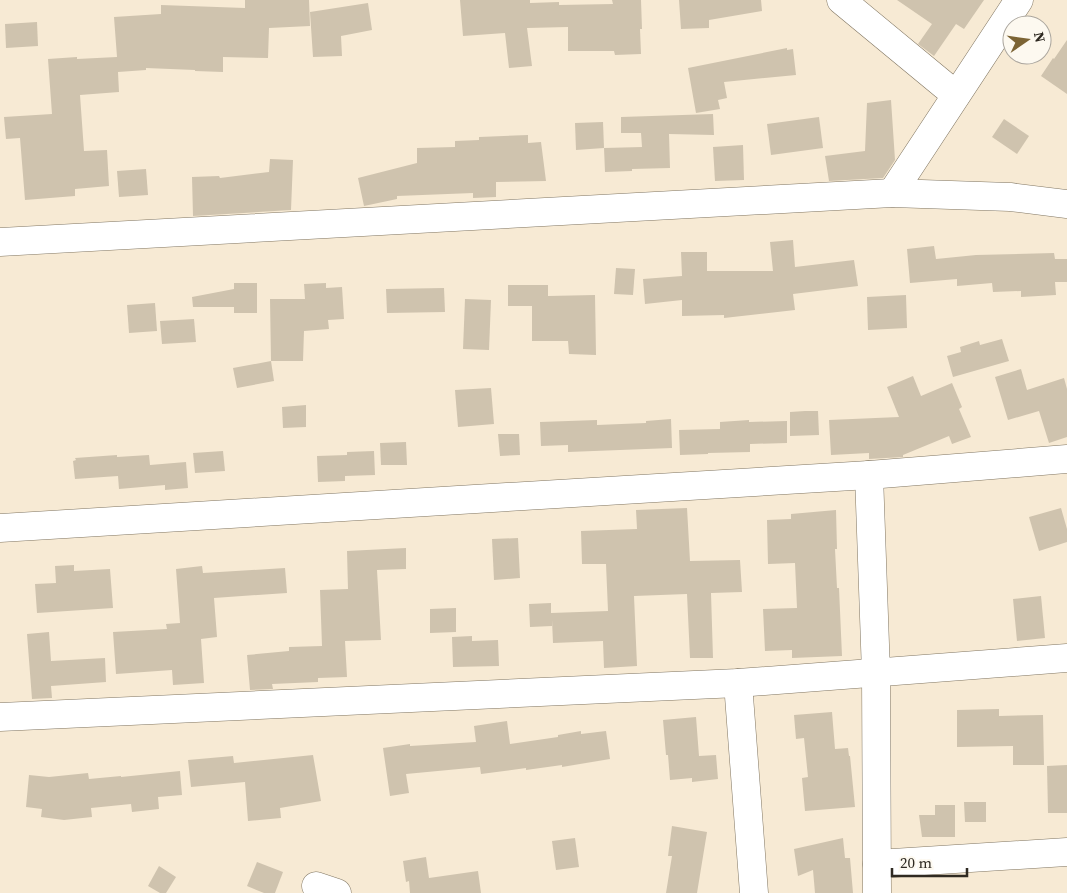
<svg xmlns="http://www.w3.org/2000/svg" width="1067" height="893" font-family="'Source Serif 4',serif">
<style>
.building{fill:#cfc3ae}
.lines{fill:none;stroke-linecap:round;stroke-linejoin:round}
.minor-casing{stroke:#817662;stroke-width:29}
.minor{stroke:#fff;stroke-width:28}
</style>
<rect width="100%" height="100%" fill="#f7ead4"/>
<!-- building -->
<g class="building">
<path d="M245,0H309L310,26L269,28L268,58L223,57V72L195,71V70L146,68V70L118,72L119,92L80,95L84,151L107,150L109,186L75,189V196L25,200L20,138L6,139L4,117L52,114L48,59L77,57V59L117,57L114,17L161,14V5L245,8Z"/>
<path d="M460,0H530V3L559,2V5L613,4L612,0H641L642,29H640L641,54L615,55L614,51H568V27L527,28L532,66L509,68L505,33L463,36Z"/>
<path d="M679,0H761L762,11L709,20V28L681,29Z"/>
<path d="M897,0H984L964,29L956,24L934,56L918,44L932,24Z"/>
<path d="M368,3L372,30L341,36L342,56L313,57L310,12Z"/>
<path d="M37,22L38,46L6,48L5,24Z"/>
<path d="M1067,40V94L1041,76L1053,58L1054,59Z"/>
<path d="M787,48V50L793,49L796,75L724,82L727,98L718,100L720,109L696,113L688,68Z"/>
<path d="M891,100L895,160L883,178L829,181L825,156L865,151L867,103Z"/>
<path d="M713,114L714,135L669,134L670,168L632,169V171L605,172L604,148L642,147L641,133H621V117Z"/>
<path d="M819,117L823,148L771,155L767,124Z"/>
<path d="M1004,119L1029,136L1017,154L992,137Z"/>
<path d="M603,122L604,148L576,150L575,123Z"/>
<path d="M528,135V143L541,142L546,181L496,182V197L473,198V193L397,196V199L364,206L358,178L417,163V148L455,147V141L479,140V137Z"/>
<path d="M743,145L744,180L715,181L713,147Z"/>
<path d="M270,159L293,160L291,210L193,216L192,177L219,176L220,178L269,172Z"/>
<path d="M146,169L148,195L119,197L117,171Z"/>
<path d="M793,240L795,267L854,260L858,286L793,294L795,310L724,318V315L682,316V300L645,304L643,279L682,276L681,252H707V271H773L770,242Z"/>
<path d="M934,246L936,259L976,255L1054,253L1055,259H1067V282H1055L1056,295L1021,297V291L993,292L992,283L957,286V279L910,283L907,249Z"/>
<path d="M616,268L635,269L633,295L614,294Z"/>
<path d="M234,283H257V313H234V307H193L192,297L234,289Z"/>
<path d="M326,283V288L342,287L344,319L328,320L329,329L304,331L303,361H271L270,299H305L304,284Z"/>
<path d="M508,285H548V296L595,295L596,355L569,354L568,341H532V306H508Z"/>
<path d="M444,288L445,312L387,313L386,289Z"/>
<path d="M906,295L907,328L868,330L867,297Z"/>
<path d="M465,299L491,300L489,350L463,349Z"/>
<path d="M155,303L157,331L129,333L127,305Z"/>
<path d="M194,319L196,342L162,344L160,321Z"/>
<path d="M1002,339L1009,361L953,377L947,356L961,352L960,347L979,341L980,345Z"/>
<path d="M271,361L274,381L237,388L233,368Z"/>
<path d="M1021,369L1027,390L1064,378L1067,389V437L1049,443L1039,411L1008,420L995,377Z"/>
<path d="M913,376L921,396L952,383L962,407L959,409L971,437L952,444L949,436L903,455V457L869,459V453L831,455L829,420L899,417L887,387Z"/>
<path d="M491,388L494,424L458,427L455,390Z"/>
<path d="M306,405V427L283,428L282,407Z"/>
<path d="M805,411H818L819,435L790,436V412Z"/>
<path d="M671,419L672,448L568,452V445L541,446L540,422L597,420V425L646,423V421Z"/>
<path d="M749,420V422L787,421V443L750,444V452L708,453V454L680,455L679,430L720,429V422Z"/>
<path d="M498,434H519L520,455L500,456Z"/>
<path d="M406,442L407,465H381L380,443Z"/>
<path d="M223,451L225,471L195,473L193,453Z"/>
<path d="M374,451L375,475L345,476V481L318,482L317,456L347,455V452Z"/>
<path d="M117,455V457L149,455L150,465L186,462L188,488L165,490V485L119,489L118,476L75,479L73,461L76,460L75,458Z"/>
<path d="M687,508L690,561L740,560L742,592L711,593L713,658H690L687,594L634,596L637,666L604,668L603,641L553,643L552,620V626L530,627L529,604L551,603V613L608,611L606,564H582L581,531L637,529L636,510Z"/>
<path d="M1061,508L1067,529V542L1039,551L1029,517Z"/>
<path d="M836,510L837,549H835L837,588H839L842,656L792,658V650L765,651L763,609L797,608L795,563L768,564L767,520L791,519V514Z"/>
<path d="M518,538L520,578L494,580L492,539Z"/>
<path d="M406,548V569L377,570L381,640L345,641L347,677L318,678V682L272,684L273,689L250,690L247,655L289,651V647L322,646L320,590L348,589L347,551Z"/>
<path d="M74,565V571L110,569L113,608L37,613L35,584L56,583L55,566Z"/>
<path d="M202,566L203,573L285,568L287,593L214,598L217,637L201,639L204,683L173,685L172,670L116,674L113,632L167,629L166,624L180,623L176,569Z"/>
<path d="M1041,596L1045,638L1017,641L1013,599Z"/>
<path d="M456,608V632L430,633V609Z"/>
<path d="M49,632L51,661L105,658L106,682L51,686L52,698L32,699L27,634Z"/>
<path d="M472,636V641L498,640L499,666L453,667L452,637Z"/>
<path d="M999,709V716L1043,715L1044,765H1013V746L957,747V710Z"/>
<path d="M832,712L835,749L848,748L849,756H850L855,807L805,811L802,778L808,777L804,738L796,739L794,715Z"/>
<path d="M696,717L699,756L716,755L718,779L692,782V778L670,780L668,755H666L663,720Z"/>
<path d="M507,721L510,744L558,737V735L581,731V734L606,731L610,759L562,767V765L526,770V768L481,774L480,767L406,774L409,793L390,796L383,748L410,744V746L476,742L474,726Z"/>
<path d="M313,755L321,801L280,808L281,818L248,821L245,782L191,787L188,760L233,756L234,763Z"/>
<path d="M1067,765V813H1048L1047,766Z"/>
<path d="M180,771L182,795L158,797L159,809L132,812L131,804L91,808L92,817L64,820L41,817L42,809L26,807L29,775L49,777L88,773L89,779L121,776V777Z"/>
<path d="M964,802H986V822H965Z"/>
<path d="M935,805H955V837H922L919,815H935Z"/>
<path d="M672,826L707,832L697,893H666L672,856H668Z"/>
<path d="M575,838L579,867L556,870L552,841Z"/>
<path d="M843,838L845,858H850L853,893H815L813,870L798,876L794,849Z"/>
<path d="M426,857L429,878L478,871L481,893H410L409,881L406,882L403,861Z"/>
<path d="M257,862L283,872L275,893H264L247,886Z"/>
<path d="M159,866L176,877L166,893H160L148,886Z"/>
</g>
<g class="lines">
<defs>
<g id="minor">
<path d="M841,0L956,95"/>
<path d="M892,193L1019,0"/>
<path d="M0,242L892,193L1010,197L1067,204"/>
<path d="M869,475L876,673L877,893"/>
<path d="M0,528L869,475L1067,459"/>
<path d="M738,683L754,893"/>
<path d="M0,717L738,683L1067,658"/>
<path d="M877,864L1067,852"/>
<path d="M316,886L337,893"/>
</g>
</defs>
<!-- minor casing -->
<use href="#minor" class="minor-casing"/>
<!-- minor -->
<use href="#minor" class="minor"/>
</g>
<!-- north arrow -->
<g transform="translate(1027 40) rotate(77)"><circle r="24" fill="#fdf9f0" stroke="#aba69e"/>
<path d="M0-4L9 19L0 12L-9 19Z" fill="#7c6434"/>
<text y="-8" font-size="14" font-weight="bold" text-anchor="middle" fill="#2f2a22">N</text>
</g>
<!-- scale -->
<path d="M892 868v8h75v-8" fill="none" stroke="#2f2a22" stroke-width="2.5"/>
<text x="900" y="868" font-size="15" fill="#2f2a22" stroke="#fdf9f0" stroke-width="4" paint-order="stroke">20 m</text>
</svg>
